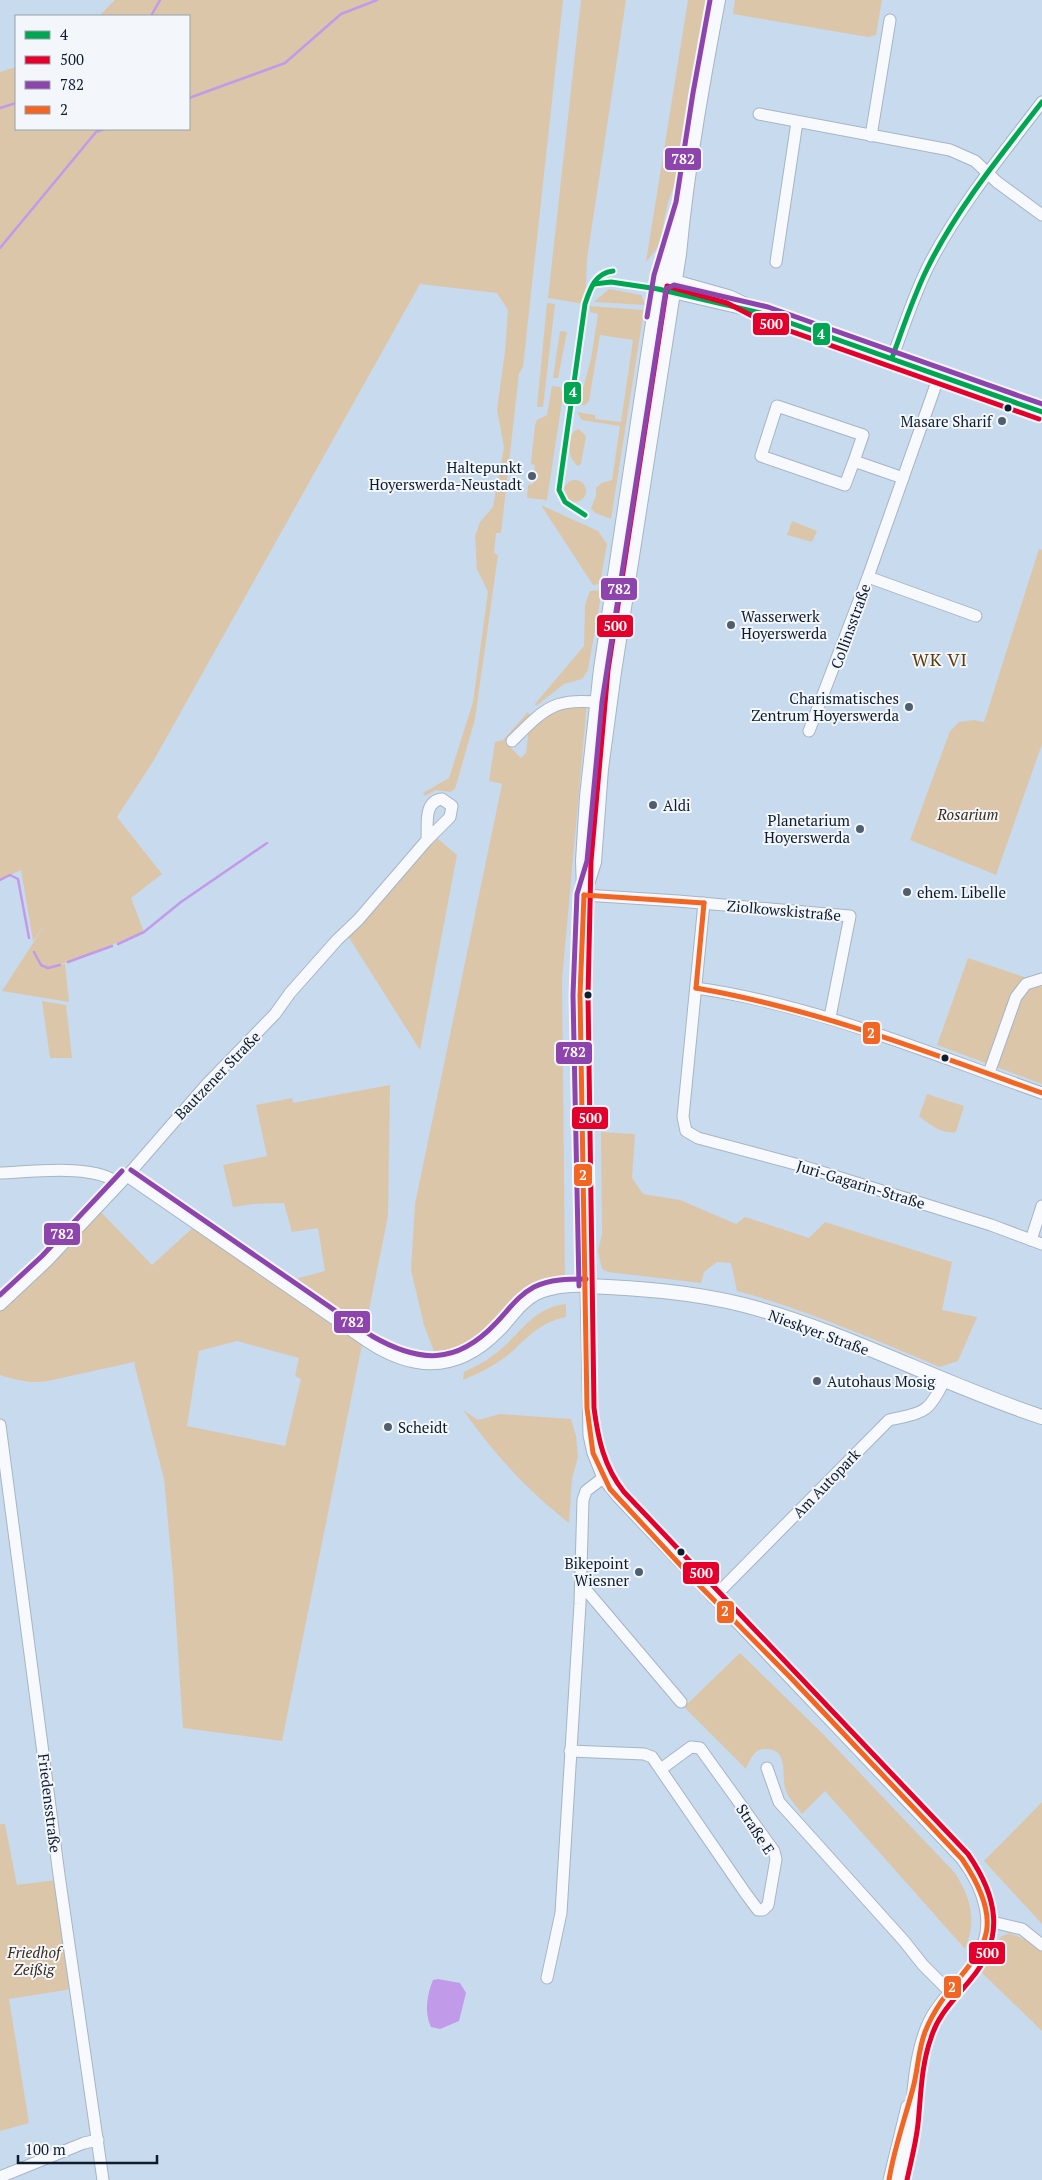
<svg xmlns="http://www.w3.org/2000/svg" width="1042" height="2180" font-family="'PT Serif',serif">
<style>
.green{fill:#dcc6aa;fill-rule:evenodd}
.water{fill:#c19ae9}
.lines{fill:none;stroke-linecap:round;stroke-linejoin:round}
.stream{stroke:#c19ae9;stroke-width:2.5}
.minor-casing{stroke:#a5b5c5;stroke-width:13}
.major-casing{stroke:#a5b5c5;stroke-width:16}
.minor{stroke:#f7f9fc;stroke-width:11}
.major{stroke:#f7f9fc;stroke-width:14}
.bus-1-casing{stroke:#f3f7fb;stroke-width:9}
.bus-2-casing{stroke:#f3f7fb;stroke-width:9}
.bus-3-casing{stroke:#f3f7fb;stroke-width:9}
.bus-4-casing{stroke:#f3f7fb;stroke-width:9}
.bus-1{stroke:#00a651;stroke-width:5}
.bus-2{stroke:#e4002b;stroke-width:5}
.bus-3{stroke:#8e44ad;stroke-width:5}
.bus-4{stroke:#f26522;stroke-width:5}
.bus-dot{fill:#0e1d2d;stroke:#f3f7fb;stroke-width:2}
.poi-dot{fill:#4f5f70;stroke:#f3f7fb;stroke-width:2}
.labels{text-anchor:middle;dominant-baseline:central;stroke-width:4;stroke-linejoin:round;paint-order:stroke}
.poi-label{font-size:15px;fill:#0e1d2d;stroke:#f3f7fb;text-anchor:end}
.street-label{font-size:15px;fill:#0e1d2d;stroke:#f3f7fb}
.park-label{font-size:15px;font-style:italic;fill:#3a2b18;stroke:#f3f7fb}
.quarter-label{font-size:18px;letter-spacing:1px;fill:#5e3b05;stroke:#f3f7fb}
.line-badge{stroke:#f3f7fb;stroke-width:2}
.badge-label{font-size:14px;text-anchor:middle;font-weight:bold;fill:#fff}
</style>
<rect width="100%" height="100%" fill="#c8daed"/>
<!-- green -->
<g class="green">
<path d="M115,0H563L523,367L519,374L501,533H496L494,553L498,555L475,719L455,789L450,792L436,790L425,796L423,793L449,778L473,702L488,592L477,569L475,536L480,522L493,507L504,447L497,410L505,351L508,310L497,293L420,284L154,760L117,817L162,874L131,898L144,932L66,963L65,959V963L49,967L65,964L69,1002L2,991L44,926L33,941L21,870L0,880V72L16,67V129H189V16H99Z"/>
<path d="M581,0H626L587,259L585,304L548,298Z"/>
<path d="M688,0H708L689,94L677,179L668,202L659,246L646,262Z"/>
<path d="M735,0H882L876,35L868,37L733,14Z"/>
<path d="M609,289L641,295L645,305L594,302Z"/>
<path d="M547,303L555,304L543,407H537Z"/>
<path d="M590,306L644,310L611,519L595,513L591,508L596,496V488L602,483L612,480L620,426L582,420L577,412L595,415V419L621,422L633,340L600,335L589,401L585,405H580L576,399H580L591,359L598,314L590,312Z"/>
<path d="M560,331L567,332L558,378H553Z"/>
<path d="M552,386L560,387L563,395L547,500L527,498L528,485L533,484L535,465L531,464L535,425L537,420L547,415Z"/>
<path d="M579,429L586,436L581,464L578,466C567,457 567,442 574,431Z"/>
<circle cx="575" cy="491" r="11"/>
<path d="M541,505L598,531L607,544L600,584L593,585Z"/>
<path d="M792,521L817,531L812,542L787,535Z"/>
<path d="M1039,549L1042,550V744L996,875L910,840L950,731L959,722L974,720L984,722Z"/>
<path d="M602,590L588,670L582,679L564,684L536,706L535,704L584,646L585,605L590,591Z"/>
<path d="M587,703L562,981L565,1278C557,1279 547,1280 539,1283C512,1294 503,1325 479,1341C466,1349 451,1353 436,1357L424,1325L411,1270L415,1204L502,784L489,781L495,742L503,740L528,712L530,715L505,742L521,758L526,753L529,727L553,709Z"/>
<path d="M437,838L457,855L420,1050L348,936Z"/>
<path d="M968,958L1042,983V1084L937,1045Z"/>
<path d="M42,1001L66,1005L72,1058H50Z"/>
<path d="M390,1085L388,1216L282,1741L183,1728L173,1576L164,1479L134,1363L137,1362H134L48,1381C30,1384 17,1380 0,1375V1306L97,1208L152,1265L197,1224L280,1283L325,1271L318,1228L292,1232L284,1203L254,1204L233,1207L223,1165L267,1156L256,1105L292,1098L293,1103ZM237,1341L299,1358L295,1376L301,1379L285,1446L187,1426L199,1351Z"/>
<path d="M927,1094L964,1106L956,1132C944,1135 928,1124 919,1116Z"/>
<path d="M601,1132L635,1134L632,1178L643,1194L680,1200L736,1224L745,1217L809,1238L825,1222L952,1262L942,1310L977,1317L958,1361L940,1367C873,1339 807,1310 737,1291L731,1263L717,1262L704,1272L701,1283L608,1272L602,1269L598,1251L602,1234Z"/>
<path d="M566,1304V1317C538,1323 529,1337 508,1355C494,1366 479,1373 463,1380L464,1372C473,1367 483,1363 491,1357C518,1339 531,1307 566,1304Z"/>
<path d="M463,1410L478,1420L500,1414L571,1419L576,1436L578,1457L572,1479L569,1523C526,1489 495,1455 463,1410Z"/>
<path d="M740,1653L822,1733L955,1873C971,1898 977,1921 965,1949L825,1791L802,1814C797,1807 789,1799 786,1791C780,1776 791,1747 763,1749C753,1751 749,1761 746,1769L684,1707Z"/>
<path d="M1042,1802V1924L984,1861Z"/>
<path d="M0,1824H5L17,1885L56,1880L72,1989L9,1999L29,2123L0,2131Z"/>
<path d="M1009,1933L1027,1940L1042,1952V2031L982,1973L997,1949L1000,1937Z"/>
</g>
<!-- water -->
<path class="water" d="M438,1979L460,1983L466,1993L459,2021L440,2029L431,2027C424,2013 427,1994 433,1980Z"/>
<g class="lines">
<!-- stream -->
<g class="stream">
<path d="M151,16L160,0"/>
<path d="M189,98L285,63L341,14L377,0"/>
<path d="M0,108L16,103"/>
<path d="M0,248L96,132L104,129"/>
<path d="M0,880L10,875L18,879L29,938"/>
<path d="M118,944L144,932L181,902L267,843"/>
<path d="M34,952L41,965L48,968L60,965"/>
<path d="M68,962L112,946"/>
</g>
<defs>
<g id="minor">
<path d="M759,114L950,150L975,161L997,182L1042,215"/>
<path d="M871,136L890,20"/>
<path d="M776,262L797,122"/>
<path d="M666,278L730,296L753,307"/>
<path d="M666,291L765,314L1042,412"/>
<path d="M892,358C905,325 915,290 932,259C962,203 1004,152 1042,102"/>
<path d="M854,461L845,485L761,456L777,406L863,435L854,461L903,478"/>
<path d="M868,577L976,616"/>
<path d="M809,731L868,577L939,376"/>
<path d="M512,741C548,705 554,698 606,703"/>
<path d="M584,895L678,901L850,916L830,1017"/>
<path d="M704,903L683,1117L686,1131L698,1138L799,1165L991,1225L1042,1244"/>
<path d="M696,988C816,1005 928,1053 1042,1093"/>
<path d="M989,1073L1016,997L1026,984L1042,979"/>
<path d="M0,1173C30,1172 96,1163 119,1184"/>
<path d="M127,1176L368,1342C415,1373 458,1373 499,1331C512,1318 520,1303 537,1294C552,1287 570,1286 586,1286L589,1435L593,1453L603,1478L618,1497L962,1859C985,1890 998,1928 974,1963C956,1989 934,2003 924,2034C914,2063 913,2094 910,2124C908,2143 903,2161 899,2180"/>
<path d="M1031,1240L1042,1206"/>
<path d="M0,1305L47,1261L127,1176L207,1084L275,1014L290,993L337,940L358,920L427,840L450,817L452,806L442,799C423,801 428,826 427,840"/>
<path d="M0,1425L59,1875L103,2180"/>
<path d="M581,1584L681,1702"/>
<path d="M713,1598L889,1420C924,1412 928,1414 944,1381"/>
<path d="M570,1751L644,1754L652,1757L746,1894L758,1910H763L768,1905L776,1859L774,1851L700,1748L691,1747L661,1769"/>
<path d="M767,1768L779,1802L904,1941L923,1965L949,1991"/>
<path d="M988,1921L1022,1929L1042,1945"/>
<path d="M547,1978L561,1913L580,1604L583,1500L586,1491L603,1478"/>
<path d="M0,2177L84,2143L98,2140"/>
<path d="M889,2180L907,2106"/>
</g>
<g id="major">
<path d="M683,204L658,289L601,669L587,797L583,861L584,889L580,995L586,1286C639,1288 692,1292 744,1305C847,1332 941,1384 1042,1417"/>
<path d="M587,884L594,862L601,769L614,672L679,254C687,169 702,85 718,0"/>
</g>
</defs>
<!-- minor casing -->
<use href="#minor" class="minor-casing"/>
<!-- major casing -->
<use href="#major" class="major-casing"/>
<!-- minor -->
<use href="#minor" class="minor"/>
<!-- major -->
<use href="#major" class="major"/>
<defs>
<g id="bus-1">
<path d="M594,284L611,282L658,289L765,314L1042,412"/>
<path d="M892,358C903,328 913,297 927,269C957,208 1001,155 1042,102"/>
<path d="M585,515L565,502L559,490L585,304C590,289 595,273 613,271"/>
</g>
<path id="bus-2" d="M907,2180C911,2161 916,2143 918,2124C921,2095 921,2066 931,2038C938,2014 956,1998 971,1979C1006,1937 997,1896 968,1854L624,1492C604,1467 598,1439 594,1408L588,995L591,861L608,670L667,286L727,303L762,321L1039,419"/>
<g id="bus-3">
<path d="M647,317L654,275L676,202L693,93L710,0"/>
<path d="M131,1170L372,1336C419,1363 456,1365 495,1324C508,1311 517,1296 534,1287C550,1279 569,1279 586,1279"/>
<path d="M579,1286L573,995L577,894L587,861L602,702L666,289L674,285L768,307L1042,404"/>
<path d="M0,1295L42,1256L122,1171"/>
</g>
<g id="bus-4">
<path d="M584,895L580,995L587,1408L593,1453L610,1489L697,1583L790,1677L962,1859C1025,1952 954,1959 925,2032C918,2050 918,2070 913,2088C905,2119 894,2148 889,2180"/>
<path d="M584,895L704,903"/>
<path d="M696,988C816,1009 928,1052 1042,1093"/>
<path d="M696,988L704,903"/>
</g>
</defs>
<!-- bus-1 casing -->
<use href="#bus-1" class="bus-1-casing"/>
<!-- bus-2 casing -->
<use href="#bus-2" class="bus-2-casing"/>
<!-- bus-3 casing -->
<use href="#bus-3" class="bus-3-casing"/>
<!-- bus-4 casing -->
<use href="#bus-4" class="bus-4-casing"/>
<!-- bus-1 -->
<use href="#bus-1" class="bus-1"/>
<!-- bus-2 -->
<use href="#bus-2" class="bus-2"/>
<!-- bus-3 -->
<use href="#bus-3" class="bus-3"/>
<!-- bus-4 -->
<use href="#bus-4" class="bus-4"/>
</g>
<!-- markers -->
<g class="bus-dot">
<circle cx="1008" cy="408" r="4.5"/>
<circle cx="588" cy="995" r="4.5"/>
<circle cx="945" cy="1058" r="4.5"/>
<circle cx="681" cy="1552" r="4.5"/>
</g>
<g class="poi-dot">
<circle cx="1002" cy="421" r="5"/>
<circle cx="532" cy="476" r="5"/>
<circle cx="731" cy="625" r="5"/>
<circle cx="909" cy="707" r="5"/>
<circle cx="653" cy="805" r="5"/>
<circle cx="860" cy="829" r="5"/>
<circle cx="907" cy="892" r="5"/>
<circle cx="817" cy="1381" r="5"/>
<circle cx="388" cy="1427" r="5"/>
<circle cx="639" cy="1572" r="5"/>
</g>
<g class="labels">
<!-- poi labels -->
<g class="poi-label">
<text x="992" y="421">Masare Sharif</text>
<text x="522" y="467">Haltepunkt<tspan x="522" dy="17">Hoyerswerda-Neustadt</tspan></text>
<text x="741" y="616" text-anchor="start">Wasserwerk<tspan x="741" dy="17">Hoyerswerda</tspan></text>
<text x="899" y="698">Charismatisches<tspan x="899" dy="17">Zentrum Hoyerswerda</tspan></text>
<text x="663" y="805" text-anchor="start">Aldi</text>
<text x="850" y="820">Planetarium<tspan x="850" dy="17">Hoyerswerda</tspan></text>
<text x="917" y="892" text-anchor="start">ehem. Libelle</text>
<text x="827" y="1381" text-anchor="start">Autohaus Mosig</text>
<text x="398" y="1427" text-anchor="start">Scheidt</text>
<text x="629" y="1563">Bikepoint<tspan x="629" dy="17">Wiesner</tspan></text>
</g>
<!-- street labels -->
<g class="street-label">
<text transform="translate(850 626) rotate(-70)">Collinsstraße</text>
<text transform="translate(784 910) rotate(5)">Ziolkowskistraße</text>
<text transform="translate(217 1075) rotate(-46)">Bautzener Straße</text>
<text transform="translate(861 1184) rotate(17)">Juri-Gagarin-Straße</text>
<text transform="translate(819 1332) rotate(20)">Nieskyer Straße</text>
<text transform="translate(826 1483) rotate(-46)">Am Autopark</text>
<text transform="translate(50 1803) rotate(83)">Friedensstraße</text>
<text transform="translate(756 1829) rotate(57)">Straße E</text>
</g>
<!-- park labels -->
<g class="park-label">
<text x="968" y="814">Rosarium</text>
<text x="34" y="1952">Friedhof<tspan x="34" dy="17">Zeißig</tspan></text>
</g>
<!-- quarter labels -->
<g class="quarter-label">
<text x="940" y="659">WK VI</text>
</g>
</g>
<g class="line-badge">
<rect x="664" y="147" width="38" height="24" rx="5" fill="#8e44ad"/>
<rect x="752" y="312" width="38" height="24" rx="5" fill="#e4002b"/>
<rect x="812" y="322" width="19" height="24" rx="5" fill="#00a651"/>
<rect x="563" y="381" width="19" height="24" rx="5" fill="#00a651"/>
<rect x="600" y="577" width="38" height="24" rx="5" fill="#8e44ad"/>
<rect x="596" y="614" width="38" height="24" rx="5" fill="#e4002b"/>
<rect x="862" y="1021" width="19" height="24" rx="5" fill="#f26522"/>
<rect x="555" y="1041" width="38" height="24" rx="5" fill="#8e44ad"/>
<rect x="571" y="1106" width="38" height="24" rx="5" fill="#e4002b"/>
<rect x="573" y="1163" width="20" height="24" rx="5" fill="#f26522"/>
<rect x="43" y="1222" width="38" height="24" rx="5" fill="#8e44ad"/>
<rect x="333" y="1310" width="38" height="24" rx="5" fill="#8e44ad"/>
<rect x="682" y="1561" width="38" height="24" rx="5" fill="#e4002b"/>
<rect x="716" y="1600" width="19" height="24" rx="5" fill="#f26522"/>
<rect x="968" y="1941" width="38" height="24" rx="5" fill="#e4002b"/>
<rect x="943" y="1975" width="19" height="24" rx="5" fill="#f26522"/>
</g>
<g class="badge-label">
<text x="683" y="164">782</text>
<text x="771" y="329">500</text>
<text x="821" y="339">4</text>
<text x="573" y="397">4</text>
<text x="619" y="594">782</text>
<text x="615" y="631">500</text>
<text x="871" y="1038">2</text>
<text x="574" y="1057">782</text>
<text x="590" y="1123">500</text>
<text x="583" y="1180">2</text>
<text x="62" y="1239">782</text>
<text x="352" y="1327">782</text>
<text x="701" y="1578">500</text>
<text x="725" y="1616">2</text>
<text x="987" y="1958">500</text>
<text x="952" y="1992">2</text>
</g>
<!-- legend -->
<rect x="15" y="15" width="175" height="115" fill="#f3f7fb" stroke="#97a0a9"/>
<rect x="25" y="31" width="25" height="8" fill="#00a651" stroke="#97a0a9"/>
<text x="60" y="40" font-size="15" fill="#0e1d2d">4</text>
<rect x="25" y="56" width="25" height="8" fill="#e4002b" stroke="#97a0a9"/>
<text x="60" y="65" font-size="15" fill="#0e1d2d">500</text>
<rect x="25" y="81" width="25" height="8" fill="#8e44ad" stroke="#97a0a9"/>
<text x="60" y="90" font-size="15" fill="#0e1d2d">782</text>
<rect x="25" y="106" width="25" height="8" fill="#f26522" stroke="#97a0a9"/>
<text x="60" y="115" font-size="15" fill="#0e1d2d">2</text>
<!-- scale -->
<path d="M18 2155v8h139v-8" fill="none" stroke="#0e1d2d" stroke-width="2.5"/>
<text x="25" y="2155" font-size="15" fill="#0e1d2d" stroke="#f3f7fb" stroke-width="4" paint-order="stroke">100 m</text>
</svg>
